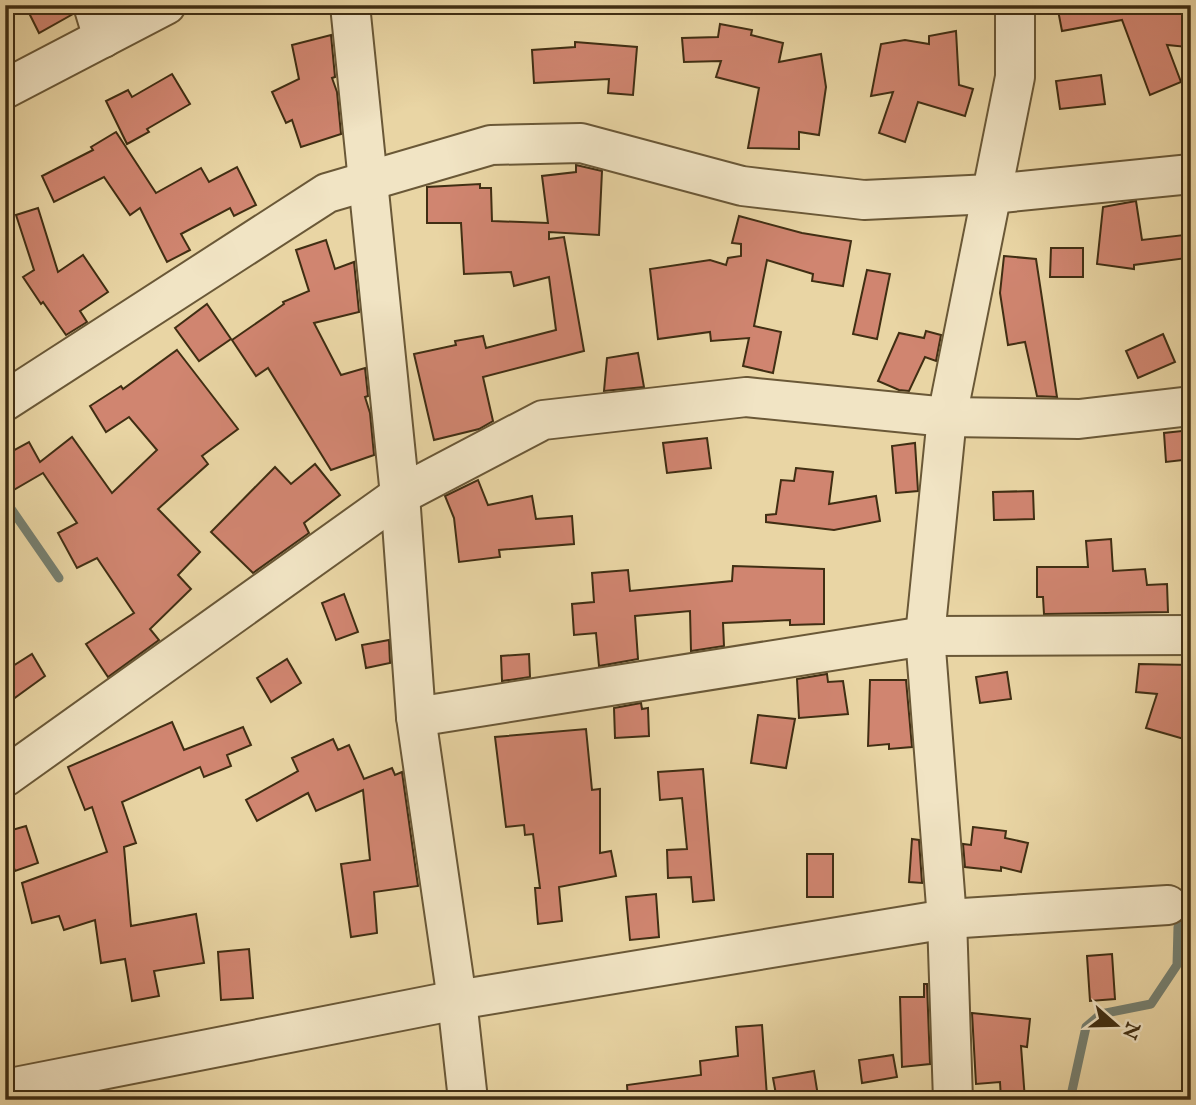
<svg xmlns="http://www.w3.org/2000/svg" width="1196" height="1105" font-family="'IM FELL English',serif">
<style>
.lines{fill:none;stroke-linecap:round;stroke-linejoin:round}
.stream{stroke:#768071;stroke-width:9}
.building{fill:#d08570;stroke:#402e13;stroke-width:2}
.minor-casing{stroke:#6a5837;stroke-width:42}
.minor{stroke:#f1e4c4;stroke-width:38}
</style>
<rect width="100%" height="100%" fill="#e9d5a4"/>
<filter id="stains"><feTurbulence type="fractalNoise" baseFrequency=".00286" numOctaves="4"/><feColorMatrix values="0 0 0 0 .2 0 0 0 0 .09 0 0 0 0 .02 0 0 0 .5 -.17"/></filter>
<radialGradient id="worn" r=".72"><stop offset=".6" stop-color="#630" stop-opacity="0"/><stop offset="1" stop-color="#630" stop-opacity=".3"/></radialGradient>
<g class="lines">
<!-- stream -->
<g class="stream">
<path d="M5,500L59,578"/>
<path d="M1070,1100L1086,1027L1101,1014L1151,1004L1177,965L1178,927L1191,917"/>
</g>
</g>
<!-- building -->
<g class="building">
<path d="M25,5H72L73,14L39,33Z"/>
<path d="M1057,5H1134L1135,7L1190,5L1187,47L1167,45L1181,82L1150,95L1122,20L1062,31Z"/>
<path d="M720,24L752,30L751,35L783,43L779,62L821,54L826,87L819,135L799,132V149L748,148L759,88L716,77L721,61L684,62L682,38L718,37Z"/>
<path d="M956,31L959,85L973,89L965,116L918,102L905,142L879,133L893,92L871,96L881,44L905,40L929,44V36Z"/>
<path d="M331,35L335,77L332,78L337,92L341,134L301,147L292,120L286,123L272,92L299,79L292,45Z"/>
<path d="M575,42L637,47L633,95L608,93L609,79L534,83L532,50L575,47Z"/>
<path d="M172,74L190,104L147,129L149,132L127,144L106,101L128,90L132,97Z"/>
<path d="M1101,75L1105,104L1060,109L1056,81Z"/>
<path d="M116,132L156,193L201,168L209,182L237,167L256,205L234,216L230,208L181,234L190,250L167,262L140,208L130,215L104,177L54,202L42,176L93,150L91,147Z"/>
<path d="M576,165L602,171L599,235L549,232V239L564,237L584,351L483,377L493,421L479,429L434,440L414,354L456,345L455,341L483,336L486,348L556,330L549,277L514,286L511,272L464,274L461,223H427V187L480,184V188H491L492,221L548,223L542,176L576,172Z"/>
<path d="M1136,201L1142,240L1184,235L1187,258L1134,265V269L1097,264L1103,207Z"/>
<path d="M38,208L58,272L83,255L108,292L80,311L87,322L66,335L43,302L41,304L23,277L34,270L16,215Z"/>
<path d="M739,216L802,233L851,241L843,286L812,281L813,274L767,260L754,326L781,332L773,373L743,366L749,338L711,341L710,332L658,339L650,269L710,260L726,265L728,258L741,256V244L732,243Z"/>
<path d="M326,240L335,269L354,262L359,312L314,323L341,375L365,368L368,396L365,397L370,413L374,455L331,470L268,368L256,376L232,340L284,304L283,302L309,291L296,250Z"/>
<path d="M1051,248H1083V277H1050Z"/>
<path d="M1004,256L1036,259L1057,397L1037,396L1025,342L1008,345L1000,293Z"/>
<path d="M867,270L890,274L877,339L853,334Z"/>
<path d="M207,304L231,339L199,361L175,328Z"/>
<path d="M926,331L941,335L936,361L925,357L909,391L899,390L878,381L899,333L924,338Z"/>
<path d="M1163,334L1175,362L1138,378L1126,351Z"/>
<path d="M177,350L238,429L202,456L208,464L158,509L200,552L178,575L191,589L150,629L159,640L108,677L86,644L134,613L97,558L77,568L58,533L77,523L43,473L5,495V455L29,442L40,462L72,437L112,493L157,450L129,417L106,432L90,406L121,386L123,389Z"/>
<path d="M638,353L644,387L604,391L607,358Z"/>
<path d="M1191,430V459L1166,462L1164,433Z"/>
<path d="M707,438L711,468L667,473L663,443Z"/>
<path d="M915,443L918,491L896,493L892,446Z"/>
<path d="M315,464L340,495L304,523L309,533L253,573L211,532L275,467L291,484Z"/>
<path d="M796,468L833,472L829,504L876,496L880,521L834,530L766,522V515L776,514L781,480L794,481Z"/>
<path d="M478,480L488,505L532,496L536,519L572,516L574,544L499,550L500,557L459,562L454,518L445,496Z"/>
<path d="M1033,491L1034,519L994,520L993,492Z"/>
<path d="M1111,539L1113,571L1145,569L1147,585L1167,584L1168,612L1044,614L1043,597H1037V567H1088L1086,541Z"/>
<path d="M733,566L824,569V624L790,625V620L723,623L724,646L691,651L690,611L635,616L638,659L599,666L596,633L574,635L572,604L594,602L592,573L628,570L630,591L732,581Z"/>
<path d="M344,594L358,632L336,640L322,603Z"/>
<path d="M389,640L390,663L366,668L362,645Z"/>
<path d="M32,654L45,676L5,705V671Z"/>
<path d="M529,654L530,677L502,681L501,656Z"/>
<path d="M287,659L301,683L271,702L257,678Z"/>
<path d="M1139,664L1191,665V716L1184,739L1146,728L1157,694L1136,692Z"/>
<path d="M1007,672L1011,699L980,703L976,677Z"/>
<path d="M827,674L828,682L843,681L848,714L799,718L797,679Z"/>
<path d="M870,680H906L912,747L889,749V744L868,746Z"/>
<path d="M641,703L642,709L648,708L649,736L615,738L614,708Z"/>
<path d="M758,715L795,719L786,768L751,763Z"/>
<path d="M172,722L184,750L243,727L251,745L227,755L231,766L204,777L200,767L122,802L136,843L124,847L131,926L196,914L204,963L154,971L159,996L132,1001L125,959L101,963L95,920L64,930L59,916L32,923L22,883L107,852L92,807L85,810L68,767Z"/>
<path d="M586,729L592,790L600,789V853L611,851L616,876L559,887L562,921L538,924L535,888H540L533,834L525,835L524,825L506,827L495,737Z"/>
<path d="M333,739L338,750L349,745L364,779L392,768L395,775L402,772L418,886L374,892L377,933L351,937L341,864L370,860L363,790L316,811L308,793L257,821L246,800L298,771L292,758Z"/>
<path d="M703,769L714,900L693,902L691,877L668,878L667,850L687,849L682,798L660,800L658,772Z"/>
<path d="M26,826L38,863L15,871L11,859L5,862V832Z"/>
<path d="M973,827L1006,831L1005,838L1028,843L1021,872L1001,867V871L965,867L963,844L971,845Z"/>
<path d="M912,839L919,840L922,883L909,882Z"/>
<rect x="807" y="854" width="26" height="43"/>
<path d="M656,894L659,937L630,940L626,897Z"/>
<path d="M249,949L253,998L221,1000L218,952Z"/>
<path d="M1112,954L1115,999L1090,1001L1087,956Z"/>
<path d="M924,984H927L930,1064L902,1067L900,997H924Z"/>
<path d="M972,1013L1030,1019L1027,1047L1021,1046L1025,1100H1001L1000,1082L976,1084Z"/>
<path d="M762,1025L767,1097L750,1100H628L627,1085L701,1075L700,1061L738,1056L736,1027Z"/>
<path d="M893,1055L897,1077L862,1083L859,1060Z"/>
<path d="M814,1071L818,1096L796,1100H777L773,1078Z"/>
</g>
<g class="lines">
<defs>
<g id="minor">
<path d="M93,5L103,38"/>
<path d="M350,5L400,495L416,717L457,1000L468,1100"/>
<path d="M5,89L166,5"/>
<path d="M5,401L327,193L491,145L581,143L742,186L864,200L991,194L1191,174"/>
<path d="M416,717L925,636L1191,635"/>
<path d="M5,777L400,495L543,420L746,397L947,417L1079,419L1191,406"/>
<path d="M5,1089L457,1000L947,919L1168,905"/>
<path d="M953,1100L947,919L925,636L947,417L1015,77V5"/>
</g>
</defs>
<!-- minor casing -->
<use href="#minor" class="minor-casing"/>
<!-- minor -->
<use href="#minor" class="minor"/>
</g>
<!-- margin -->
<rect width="1196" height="1105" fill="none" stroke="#e9d5a4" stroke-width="28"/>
<rect x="7" y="7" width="1182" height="1091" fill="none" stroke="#402e13" stroke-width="3.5"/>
<rect x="14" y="14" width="1168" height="1077" fill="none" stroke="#402e13" stroke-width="2"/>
<!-- north arrow -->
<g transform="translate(1116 1025) rotate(110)" stroke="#f1e4c4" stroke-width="5" paint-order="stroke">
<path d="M0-5L12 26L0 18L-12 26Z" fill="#402e13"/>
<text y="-10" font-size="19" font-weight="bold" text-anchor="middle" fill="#402e13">N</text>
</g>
<rect width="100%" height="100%" filter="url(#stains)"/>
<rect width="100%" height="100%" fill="url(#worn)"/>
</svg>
